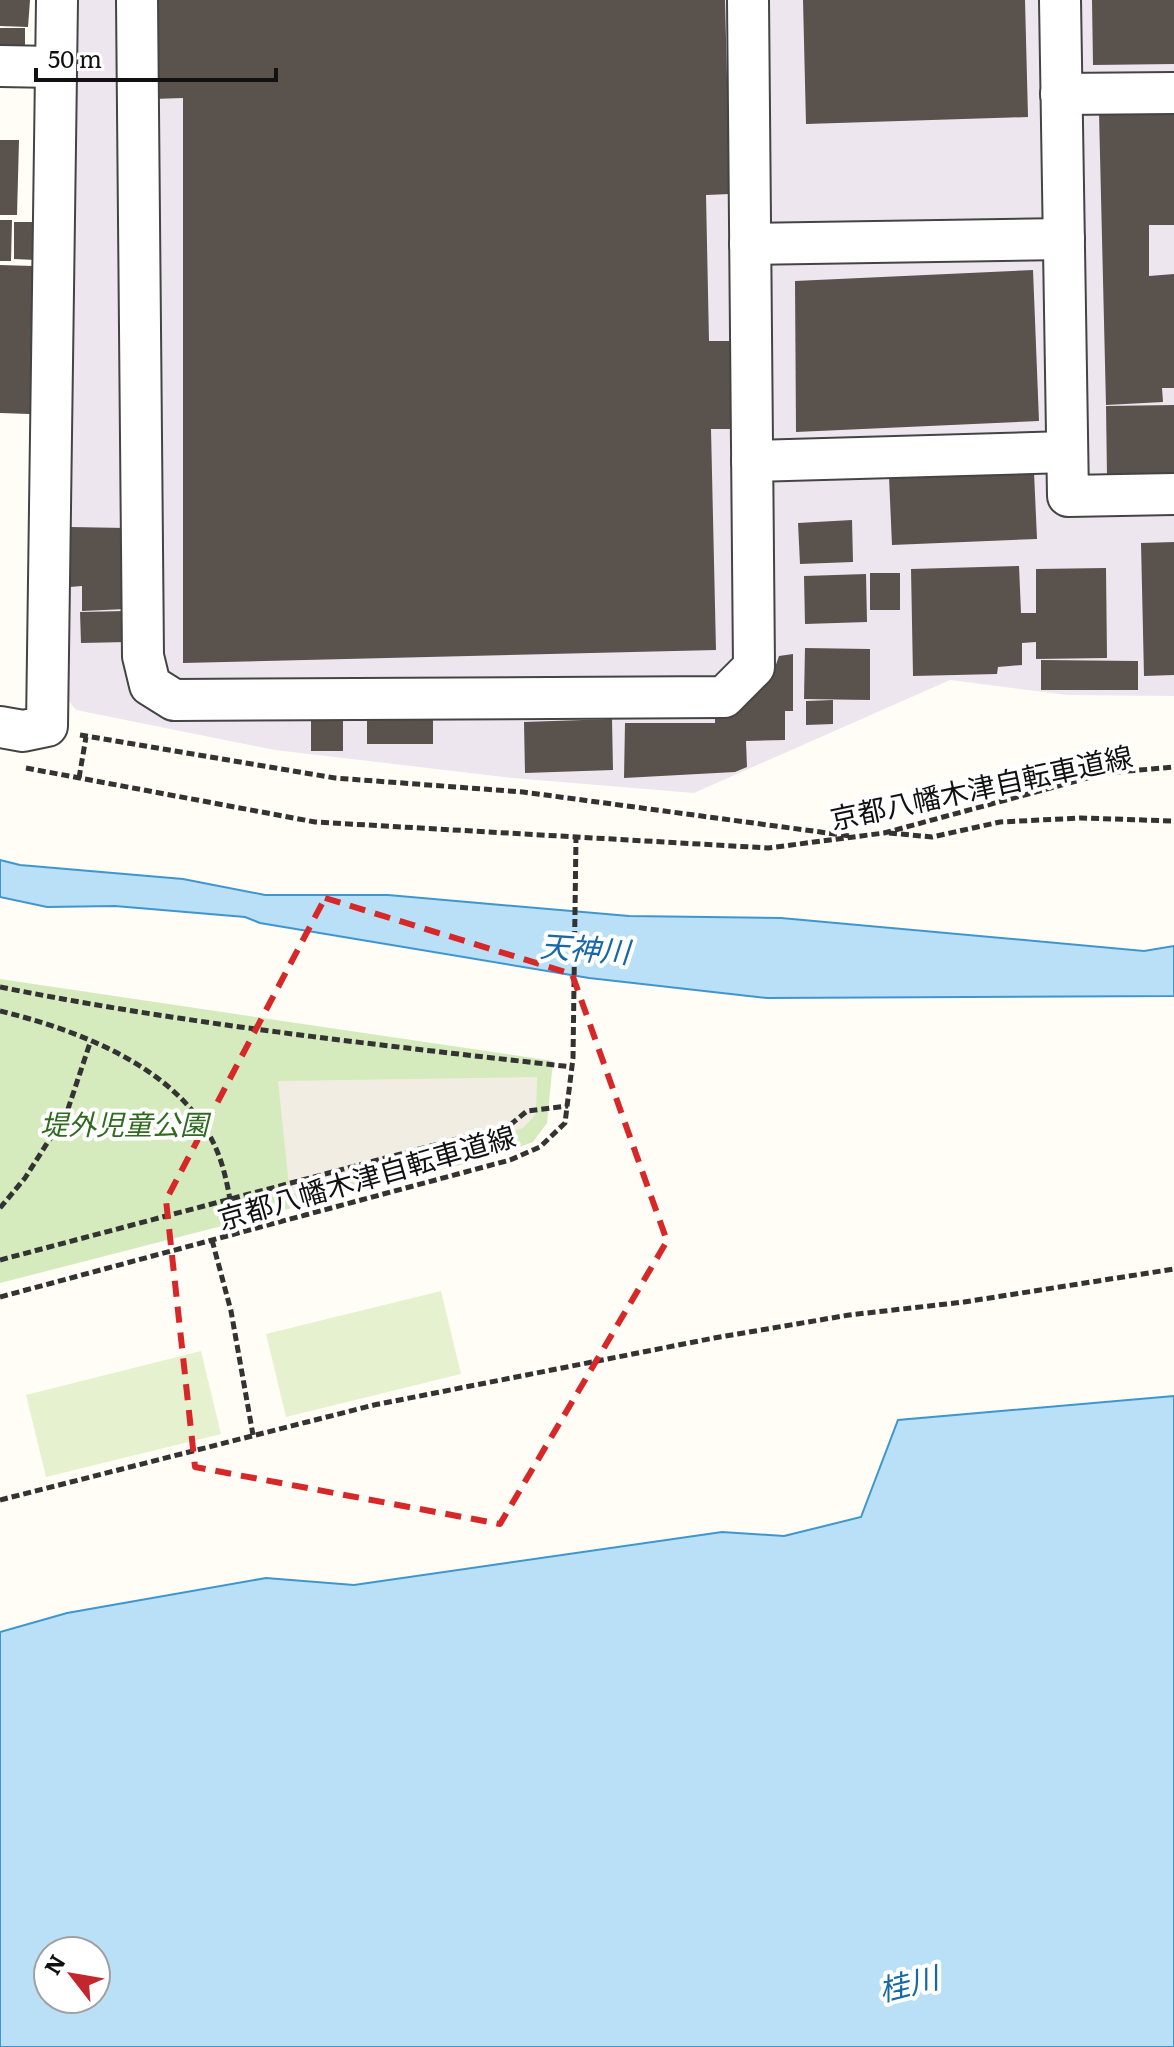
<svg xmlns="http://www.w3.org/2000/svg" width="1174" height="2047" font-family="Literata,'Noto Sans JP',serif">
<style>
.industrial{fill:#eee6ef}
.green{fill:#d5ebbd}
.pitch{fill:#e6f2cf}
.plaza{fill:#f1ede2}
.water{fill:#b9e0f7;stroke:#3f96cf;stroke-width:2;fill-rule:evenodd}
.building{fill:#5a524d}
.lines{fill:none;stroke-linecap:round;stroke-linejoin:round}
.minor-casing{stroke:#444;stroke-width:44}
.path{stroke:#333;stroke-width:5;stroke-dasharray:8 4;stroke-linecap:butt}
.minor{stroke:#fff;stroke-width:40}
.marked{fill:none;stroke:#d62828;stroke-width:6;stroke-dasharray:16 10;stroke-linejoin:round}
.labels{text-anchor:middle;dominant-baseline:central;stroke-width:8;stroke-linejoin:round;paint-order:stroke}
.street-label{font-size:28px;fill:#111;stroke:#fff}
.park-label{font-size:28px;font-style:italic;fill:#2f6b1f;stroke:#fff}
.water-label{font-size:30px;font-style:italic;fill:#1768a6;stroke:#fff}
</style>
<rect width="100%" height="100%" fill="#fffdf5"/>
<!-- industrial -->
<path class="industrial" d="M73,0H1174V696L1067,695L950,680L694,793L513,778L275,750L76,710L65,696Z"/>
<!-- green -->
<path class="green" d="M0,979L553,1061L547,1123L533,1142L495,1156L0,1283Z"/>
<!-- pitch -->
<g class="pitch">
<path d="M441,1291L461,1374L286,1417L266,1334Z"/>
<path d="M201,1351L221,1434L46,1477L26,1395Z"/>
</g>
<!-- plaza -->
<path class="plaza" d="M537,1077L536,1114L523,1128L290,1195L278,1081Z"/>
<!-- water -->
<g class="water">
<path d="M0,860L20,865L183,879L265,895H388L629,916L781,918L1144,951L1174,946V996L767,998L589,978L260,923L245,917L115,906L47,907L0,897Z"/>
<path d="M1174,1396V2047H0V1632L67,1613L266,1578L354,1585L722,1532L784,1536L861,1517L898,1420ZM96,1951V1999H48V1951Z"/>
</g>
<!-- building -->
<g class="building">
<path d="M0,0H30L28,27L0,26Z"/>
<path d="M153,0H725L730,194L706,195L709,341H740L741,429H711L716,650L183,663V98L153,99Z"/>
<path d="M803,0H1025L1028,117L806,124Z"/>
<path d="M1092,0H1174V64L1093,65Z"/>
<path d="M0,28H25V47L0,46Z"/>
<path d="M1174,112V225H1149V276L1174,274V388H1162L1163,402L1106,405L1099,113Z"/>
<path d="M0,140H19L17,215H0Z"/>
<path d="M0,220H12L11,261H0Z"/>
<path d="M14,222H37L36,260L14,259Z"/>
<path d="M0,265L33,266L30,414L0,413Z"/>
<path d="M1033,270L1039,421L796,432L795,281Z"/>
<path d="M1174,405V475L1107,476L1106,406Z"/>
<path d="M1034,472L1037,539L892,545L889,477Z"/>
<path d="M852,520L853,562L800,564L798,523Z"/>
<path d="M71,527L126,528L125,609L82,611V586L70,587Z"/>
<path d="M1174,542V675L1144,676L1141,543Z"/>
<path d="M1019,566L1021,613H1036V569L1106,568L1107,658L1036,659V642L1022,643V665L998,667L997,674L913,676L911,569Z"/>
<rect x="870" y="573" width="30" height="37"/>
<path d="M866,574L867,622L805,624L804,576Z"/>
<path d="M126,611L127,642L81,643L80,612Z"/>
<path d="M805,648L870,649V700L804,699Z"/>
<path d="M793,654V711H785V740L746,741L747,767L735,772L624,778L625,723H715V708L741,706L774,670L779,656Z"/>
<path d="M1041,660L1138,661V690H1041Z"/>
<path d="M833,700V724L806,725V701Z"/>
<rect x="311" y="718" width="32" height="33"/>
<rect x="367" y="718" width="66" height="26"/>
<path d="M612,719L613,770L525,773L524,722Z"/>
</g>
<g class="lines">
<defs>
<g id="minor">
<path d="M137,0L143,656L150,685L174,700L724,697L754,667L748,0"/>
<path d="M1060,0L1068,496L1174,494"/>
<path d="M0,66L55,67"/>
<path d="M1061,94L1174,93"/>
<path d="M750,244L1064,239"/>
<path d="M752,461L1067,452"/>
<path d="M0,727L23,731L47,726L57,0"/>
</g>
</defs>
<!-- minor casing -->
<use href="#minor" class="minor-casing"/>
<!-- path -->
<g class="path">
<path d="M80,735L335,778L523,792L850,836"/>
<path d="M26,768L315,822L768,848L884,833L1106,773L1174,767"/>
<path d="M79,778L86,737"/>
<path d="M889,833L932,837L1000,822L1081,818L1174,821"/>
<path d="M0,987C189,1025 381,1045 572,1067"/>
<path d="M0,1011C78,1030 177,1067 214,1144C227,1171 231,1205 235,1234"/>
<path d="M0,1208L25,1178L67,1112L90,1043"/>
<path d="M212,1240L231,1311L253,1435"/>
<path d="M0,1260L510,1125L527,1111L568,1106"/>
<path d="M0,1297L510,1160L540,1147L565,1123L573,1058L576,837"/>
<path d="M0,1500L374,1405L714,1338L849,1315L964,1302L1174,1269"/>
</g>
<!-- minor -->
<use href="#minor" class="minor"/>
</g>
<!-- marked area -->
<path class="marked" d="M325,898L572,974L667,1241L500,1524L195,1467L166,1200Z"/>
<g class="labels">
<!-- street labels -->
<g class="street-label">
<text transform="translate(981 786) rotate(-12)">京都八幡木津自転車道線</text>
<text transform="translate(366 1176) rotate(-16)">京都八幡木津自転車道線</text>
</g>
<!-- park labels -->
<g class="park-label">
<text x="124" y="1123">堤外児童公園</text>
</g>
<!-- water labels -->
<g class="water-label">
<text transform="translate(585 947) rotate(4)">天神川</text>
<text transform="translate(908 1982) rotate(-14)">桂川</text>
</g>
</g>
<!-- north arrow -->
<g transform="translate(72 1975) rotate(301)"><circle r="38" fill="#ffffff" stroke="#a0a0a0" stroke-width="2"/>
<path d="M0-6L14 30L0 20L-14 30Z" fill="#c4262e"/>
<text y="-12" font-size="22" font-weight="bold" text-anchor="middle" fill="#111111">N</text>
</g>
<!-- scale -->
<path d="M36 68v12h240v-12" fill="none" stroke="#111111" stroke-width="4"/>
<text x="48" y="68" font-size="24" fill="#111111" stroke="#ffffff" stroke-width="6" paint-order="stroke">50 m</text>
</svg>
